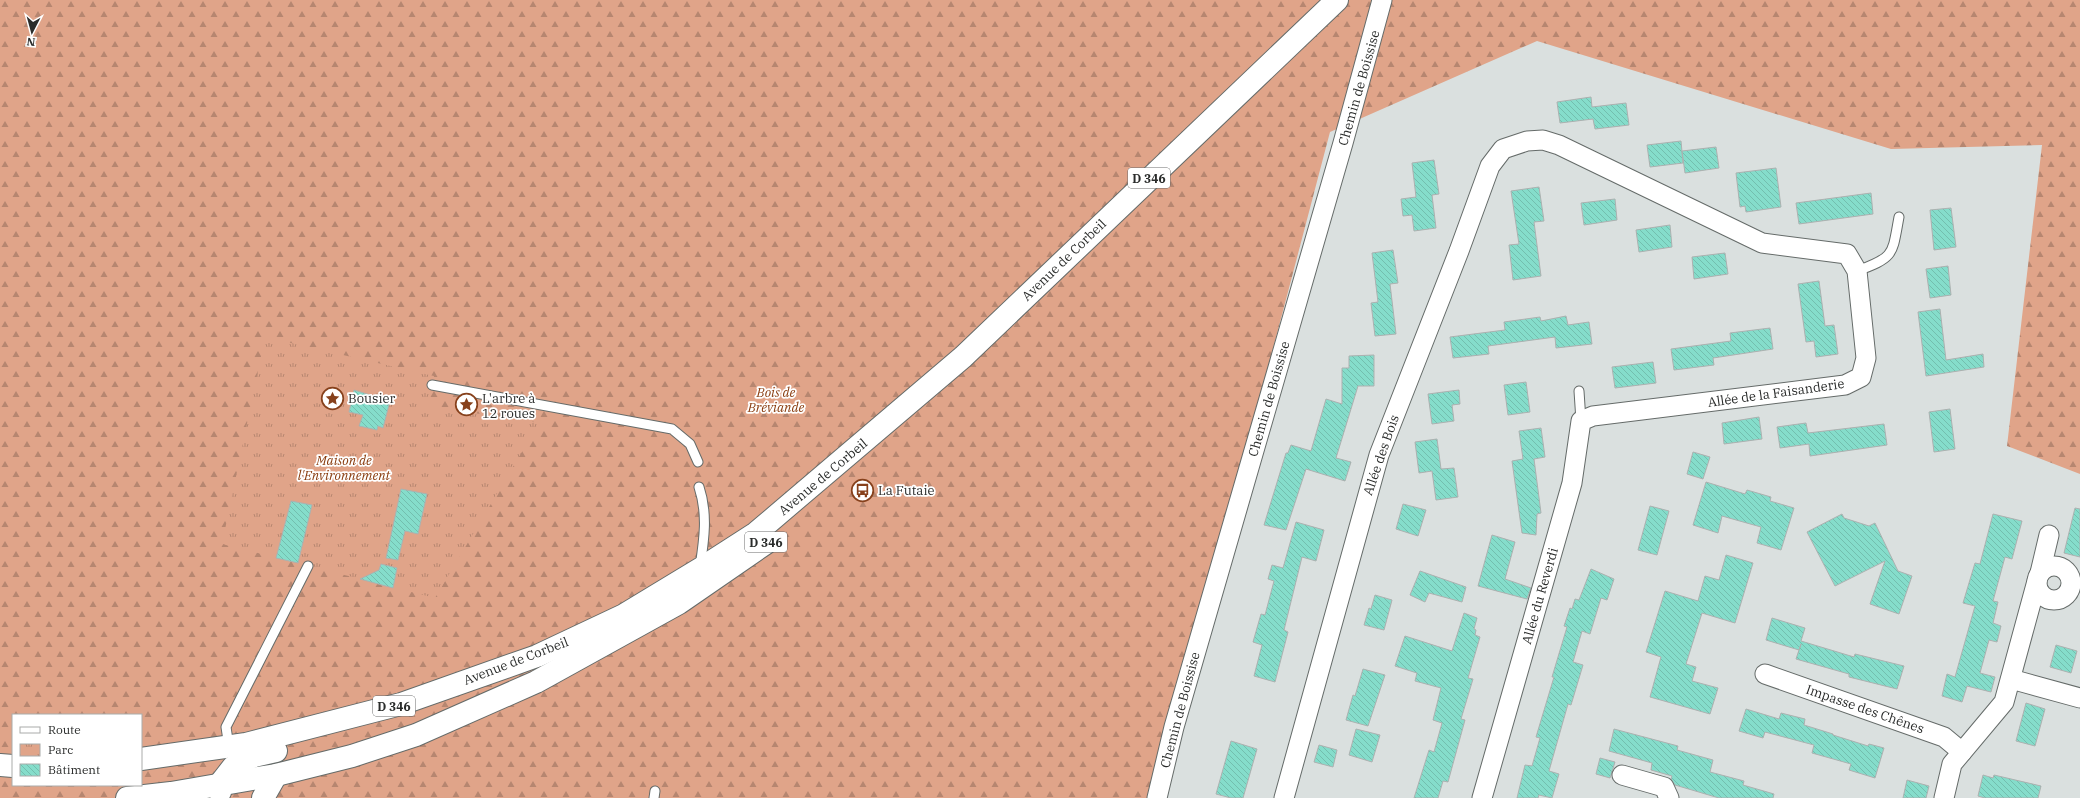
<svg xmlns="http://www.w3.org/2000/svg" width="2080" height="798" font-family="'IBM Plex Serif',serif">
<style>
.forest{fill:url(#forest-firs);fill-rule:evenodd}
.park{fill:url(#park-tufts)}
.building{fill:url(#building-back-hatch);stroke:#acb1b0}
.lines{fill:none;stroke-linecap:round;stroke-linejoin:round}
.lane-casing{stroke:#656b69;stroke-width:11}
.street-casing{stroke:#656b69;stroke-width:21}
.primary-casing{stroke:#656b69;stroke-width:24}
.lane{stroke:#fff;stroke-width:9}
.street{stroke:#fff;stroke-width:19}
.primary{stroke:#fff;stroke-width:22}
.labels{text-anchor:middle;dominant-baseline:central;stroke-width:3.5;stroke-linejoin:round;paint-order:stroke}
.shield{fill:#fff;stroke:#6a6b6b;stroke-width:1}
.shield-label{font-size:12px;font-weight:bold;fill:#2a2c2b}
.street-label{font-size:13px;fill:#2a2c2b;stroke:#fff}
.park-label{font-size:13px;font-style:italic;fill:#883a0c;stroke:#fff}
.poi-label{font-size:13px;fill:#2a2c2b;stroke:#fff;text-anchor:start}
</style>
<defs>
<pattern id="forest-firs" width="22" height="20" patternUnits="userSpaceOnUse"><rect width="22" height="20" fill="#e0a489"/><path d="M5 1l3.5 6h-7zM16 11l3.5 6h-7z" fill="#b68670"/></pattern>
<pattern id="park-tufts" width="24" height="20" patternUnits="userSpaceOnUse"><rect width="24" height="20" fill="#e0a489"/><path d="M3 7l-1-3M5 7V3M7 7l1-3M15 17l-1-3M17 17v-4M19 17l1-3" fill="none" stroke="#b68670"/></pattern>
<pattern id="building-back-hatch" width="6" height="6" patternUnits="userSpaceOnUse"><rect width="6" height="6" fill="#85ddcb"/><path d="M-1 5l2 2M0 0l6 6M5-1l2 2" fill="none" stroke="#73beae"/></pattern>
</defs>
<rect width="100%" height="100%" fill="#dae0df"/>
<!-- forest -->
<path class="forest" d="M0,0H2080V474L2007,446L2042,145L1891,149L1537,41L1330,132L1155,798H0ZM13,715H141V785H13Z"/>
<!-- park -->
<path class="park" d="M265,337L434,376L428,406L539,423L435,598L222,544Z"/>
<!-- building -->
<g class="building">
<path d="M1591,97L1592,107L1626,103L1629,125L1595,129L1593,119L1560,123L1557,102Z"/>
<path d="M1681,141L1683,163L1650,167L1647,145Z"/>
<path d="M1716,147L1719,168L1685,173L1682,151Z"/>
<path d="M1434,160L1439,194L1432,195L1436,228L1414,231L1412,215L1403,216L1401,199L1416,197L1412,163Z"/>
<path d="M1776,168L1781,207L1746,212L1745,206L1740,207L1736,173Z"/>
<path d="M1539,187L1544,221L1534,222L1541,276L1513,280L1509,245L1519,244L1511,191Z"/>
<path d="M1871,193L1873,214L1799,224L1796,203Z"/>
<path d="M1615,199L1617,220L1584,225L1581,203Z"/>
<path d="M1951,208L1956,247L1934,250L1930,210Z"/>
<path d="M1670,225L1672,247L1639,252L1636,230Z"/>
<path d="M1393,250L1398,283L1390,284L1396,334L1375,336L1371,303L1378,302L1372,253Z"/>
<path d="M1725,253L1728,274L1694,279L1692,257Z"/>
<path d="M1948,266L1951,295L1930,298L1926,269Z"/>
<path d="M1819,281L1825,326L1834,325L1838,354L1816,357L1814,341L1806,342L1798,284Z"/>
<path d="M1940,309L1946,360L1983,354L1984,367L1926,376L1918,312Z"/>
<path d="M1566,316L1568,325L1589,322L1592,344L1556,348L1555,337L1488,346L1489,354L1453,358L1450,337L1505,330L1504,322L1540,317L1541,321Z"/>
<path d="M1770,328L1773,349L1713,358L1714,365L1674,370L1671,349L1731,341L1730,333Z"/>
<path d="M1374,355V386H1358L1336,458L1351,462L1345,481L1306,469L1286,530L1264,525L1286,453H1288L1291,445L1311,451L1326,399L1342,404V368H1349V356Z"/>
<path d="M1653,362L1656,383L1615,388L1612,367Z"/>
<path d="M1526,382L1530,412L1508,415L1504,385Z"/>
<path d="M354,390L390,401L383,428L378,426L377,430L359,426L363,415L349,412Z"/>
<path d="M1459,390L1460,404L1452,405L1454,421L1432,424L1428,394Z"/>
<path d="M1950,409L1955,449L1934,452L1929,412Z"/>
<path d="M1759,417L1762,439L1724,444L1722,423Z"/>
<path d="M1806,423L1808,433L1884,424L1887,445L1810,456L1809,444L1780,448L1777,427Z"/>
<path d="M1541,428L1545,457L1534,459L1541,513L1537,514L1536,535L1522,533L1512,461L1523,459L1519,431Z"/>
<path d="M1437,439L1441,469L1454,468L1458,497L1436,500L1432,471L1419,473L1415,442Z"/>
<path d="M1693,452L1710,457L1703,479L1687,474Z"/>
<path d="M1706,482L1745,494L1747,490L1771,497L1770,501L1794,508L1781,550L1757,543L1761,527L1722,516L1718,533L1693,525Z"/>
<path d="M401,489L427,494L418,534L405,531L398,560L386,558Z"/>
<path d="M291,501L312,505L298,563L276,558Z"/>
<path d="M1403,504L1426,510L1418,536L1396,529Z"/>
<path d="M1650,506L1669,511L1657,555L1638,550Z"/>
<path d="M2075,508L2080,509V557L2064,553Z"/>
<path d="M1842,514L1844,518L1869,526L1875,523L1898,571L1912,576L1899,614L1870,604L1885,561L1835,586L1807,532Z"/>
<path d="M1993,514L2022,521L2012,559L2005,557L1993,601L1998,602L1993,623L2001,626L1997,642L1989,640L1980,673L1995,677L1991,692L1967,686L1962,702L1942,696L1947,674L1955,677L1975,606L1963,603L1975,563L1980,564Z"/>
<path d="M1296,522L1324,530L1316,561L1302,557L1284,630L1288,632L1275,682L1254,676L1262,645L1253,642L1261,614L1265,615L1274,581L1268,579L1272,565L1283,568Z"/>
<path d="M1492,535L1515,542L1505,579L1531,588L1527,599L1478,586Z"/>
<path d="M1726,555L1753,563L1735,623L1702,613L1686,664L1696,667L1692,681L1718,688L1710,714L1650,697L1661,657L1646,652L1665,591L1698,601L1705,576L1719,580Z"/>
<path d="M381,564L397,568L393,588L360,579L379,570Z"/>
<path d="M1591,569L1614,579L1607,600L1601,598L1590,634L1582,631L1573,662L1583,665L1571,705L1568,704L1549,771L1559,774L1552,798L1539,795L1538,798H1517L1525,765L1532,766L1540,738L1536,737L1554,677H1552L1567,627L1564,626L1570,608L1572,609L1575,599L1579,600Z"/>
<path d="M1420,571L1466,587L1462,602L1429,593L1425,602L1410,595Z"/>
<path d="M1375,595L1392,600L1384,630L1364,625L1369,608L1371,609Z"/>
<path d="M1464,613L1477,618L1474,629L1476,630L1475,635L1480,637L1468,678L1473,679L1461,719L1465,720L1448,782L1443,781L1438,798H1414L1429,750L1434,752L1442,723L1433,720L1441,688L1415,681L1417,673L1395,666L1405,636L1452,651Z"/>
<path d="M1772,618L1805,628L1801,641L1854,657L1855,654L1904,666L1897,689L1849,677V674L1796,659L1801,644L1799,650L1766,640Z"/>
<path d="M2056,645L2077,651L2071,673L2050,667Z"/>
<path d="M1363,669L1385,675L1368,726L1346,720L1353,695L1355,696Z"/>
<path d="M2026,703L2045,709L2035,746L2016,741Z"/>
<path d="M1746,709L1779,719L1781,713L1805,719L1804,725L1833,734V735L1868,746L1869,744L1884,748L1875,778L1849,770L1851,764L1812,753L1814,745L1765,732L1763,738L1739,731Z"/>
<path d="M1356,729L1380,735L1372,762L1349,755Z"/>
<path d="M1614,729L1678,746L1677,750L1713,760L1710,772L1744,781L1743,785L1774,794L1773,798H1719L1675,785L1671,779L1672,776L1651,770L1652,763L1609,751Z"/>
<path d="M1231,741L1257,749L1243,798H1231L1216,794Z"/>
<path d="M1319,745L1337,750L1333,767L1314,762Z"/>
<path d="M1600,758L1615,762L1610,778L1596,774Z"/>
<path d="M1983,775L1993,778L1994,775L2041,786L2038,798H1985L1978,796Z"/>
<path d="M1907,780L1929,786L1926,798H1903Z"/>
</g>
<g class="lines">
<defs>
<g id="lane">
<path d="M1857,271C1895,257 1892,255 1899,217"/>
<path d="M432,385L672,429L690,444L698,462"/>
<path d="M1579,391L1581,421"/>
<path d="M699,487C708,514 704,540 700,567"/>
<path d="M229,747L226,727L308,566"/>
<path d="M654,798L655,791"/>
</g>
<g id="street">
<circle cx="2054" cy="583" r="17"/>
<path d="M2040,573L2049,535"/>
<path d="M1765,674L1944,737L1962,752"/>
<path d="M2011,679L2080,698"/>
<path d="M1622,775L1664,787L1669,798"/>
<path d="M1157,798L1174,727L1343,143L1382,0"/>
<path d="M1284,798L1379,455L1459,251L1490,166L1503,149L1527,141L1543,140L1559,145L1762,243L1847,254L1857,271L1866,358L1861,377L1845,385L1593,416L1581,421L1572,483L1482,798"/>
<path d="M1944,798L1952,764L2004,702L2037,581"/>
</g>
<g id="primary">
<path d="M141,759L246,744L401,704L537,656L624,615L700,569L756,533L963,357L1337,0"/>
<path d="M0,765L13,766"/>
<path d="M220,792L219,785L233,767L254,756L276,751"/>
<path d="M127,798L171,793L276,775L352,756L416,735L536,682L679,603L766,543"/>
<path d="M263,798L276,775"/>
</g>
</defs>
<!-- lane casing -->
<use href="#lane" class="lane-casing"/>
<!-- street casing -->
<use href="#street" class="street-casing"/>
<!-- primary casing -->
<use href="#primary" class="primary-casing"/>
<!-- lane -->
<use href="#lane" class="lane"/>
<!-- street -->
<use href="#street" class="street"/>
<!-- primary -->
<use href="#primary" class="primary"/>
</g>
<!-- icons -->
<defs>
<symbol id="sight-ring" viewBox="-11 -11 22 22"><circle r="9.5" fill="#fff" stroke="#87411c" stroke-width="1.5"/><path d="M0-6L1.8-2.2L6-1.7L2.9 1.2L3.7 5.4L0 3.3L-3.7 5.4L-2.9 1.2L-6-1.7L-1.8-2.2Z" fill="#87411c"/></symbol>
<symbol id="bus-ring" viewBox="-11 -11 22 22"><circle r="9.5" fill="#fff" stroke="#87411c" stroke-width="1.5"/><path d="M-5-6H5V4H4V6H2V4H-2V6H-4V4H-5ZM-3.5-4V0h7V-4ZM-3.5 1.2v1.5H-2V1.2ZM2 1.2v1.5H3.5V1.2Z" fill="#87411c"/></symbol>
</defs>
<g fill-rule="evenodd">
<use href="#sight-ring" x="320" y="386" width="25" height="25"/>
<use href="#sight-ring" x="454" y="392" width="25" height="25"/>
<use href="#bus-ring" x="850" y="478" width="25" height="25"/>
</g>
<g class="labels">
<!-- shield labels -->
<g class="shield">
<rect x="1128" y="168" width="42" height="20" rx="3"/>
<rect x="745" y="532" width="42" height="20" rx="3"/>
<rect x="373" y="696" width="42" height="20" rx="3"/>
</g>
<g class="shield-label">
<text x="1149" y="178">D 346</text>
<text x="766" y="542">D 346</text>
<text x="394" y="706">D 346</text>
</g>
<!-- street labels -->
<g class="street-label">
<text transform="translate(1359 88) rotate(-74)">Chemin de Boissise</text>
<text transform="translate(1064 260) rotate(-44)">Avenue de Corbeil</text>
<text transform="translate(1776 393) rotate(-8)">Allée de la Faisanderie</text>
<text transform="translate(1269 399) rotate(-74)">Chemin de Boissise</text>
<text transform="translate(1381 455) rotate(-71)">Allée des Bois</text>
<text transform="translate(823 477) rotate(-40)">Avenue de Corbeil</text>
<text transform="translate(1540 596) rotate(-74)">Allée du Reverdi</text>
<text transform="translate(516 661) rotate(-21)">Avenue de Corbeil</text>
<text transform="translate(1865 709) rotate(19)">Impasse des Chênes</text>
<text transform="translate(1180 710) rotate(-75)">Chemin de Boissise</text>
</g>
<!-- park labels -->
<g class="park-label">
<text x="776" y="392">Bois de<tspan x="776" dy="15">Bréviande</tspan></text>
<text x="344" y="460">Maison de<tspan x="344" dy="15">l'Environnement</tspan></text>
</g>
<!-- poi labels -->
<g class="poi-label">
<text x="348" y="398">Bousier</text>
<text x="482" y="398">L'arbre à<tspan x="482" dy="15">12 roues</tspan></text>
<text x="878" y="490">La Futaie</text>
</g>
</g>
<!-- legend -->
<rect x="12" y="714" width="130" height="72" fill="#ffffff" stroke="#aaabaa"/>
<rect x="20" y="727" width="20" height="6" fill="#ffffff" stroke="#aaabaa"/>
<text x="48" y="734" font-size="12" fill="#2a2c2b">Route</text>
<rect x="20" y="744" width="20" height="12" fill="url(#park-tufts)" stroke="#aaabaa"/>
<text x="48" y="754" font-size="12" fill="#2a2c2b">Parc</text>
<rect x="20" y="764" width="20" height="12" fill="url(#building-back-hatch)" stroke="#aaabaa"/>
<text x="48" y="774" font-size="12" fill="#2a2c2b">Bâtiment</text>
<!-- north arrow -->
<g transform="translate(32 32) rotate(186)" stroke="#ffffff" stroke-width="3" paint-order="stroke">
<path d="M0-3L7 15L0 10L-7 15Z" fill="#2a2c2b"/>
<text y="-6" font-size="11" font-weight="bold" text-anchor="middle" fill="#2a2c2b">N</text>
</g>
</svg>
